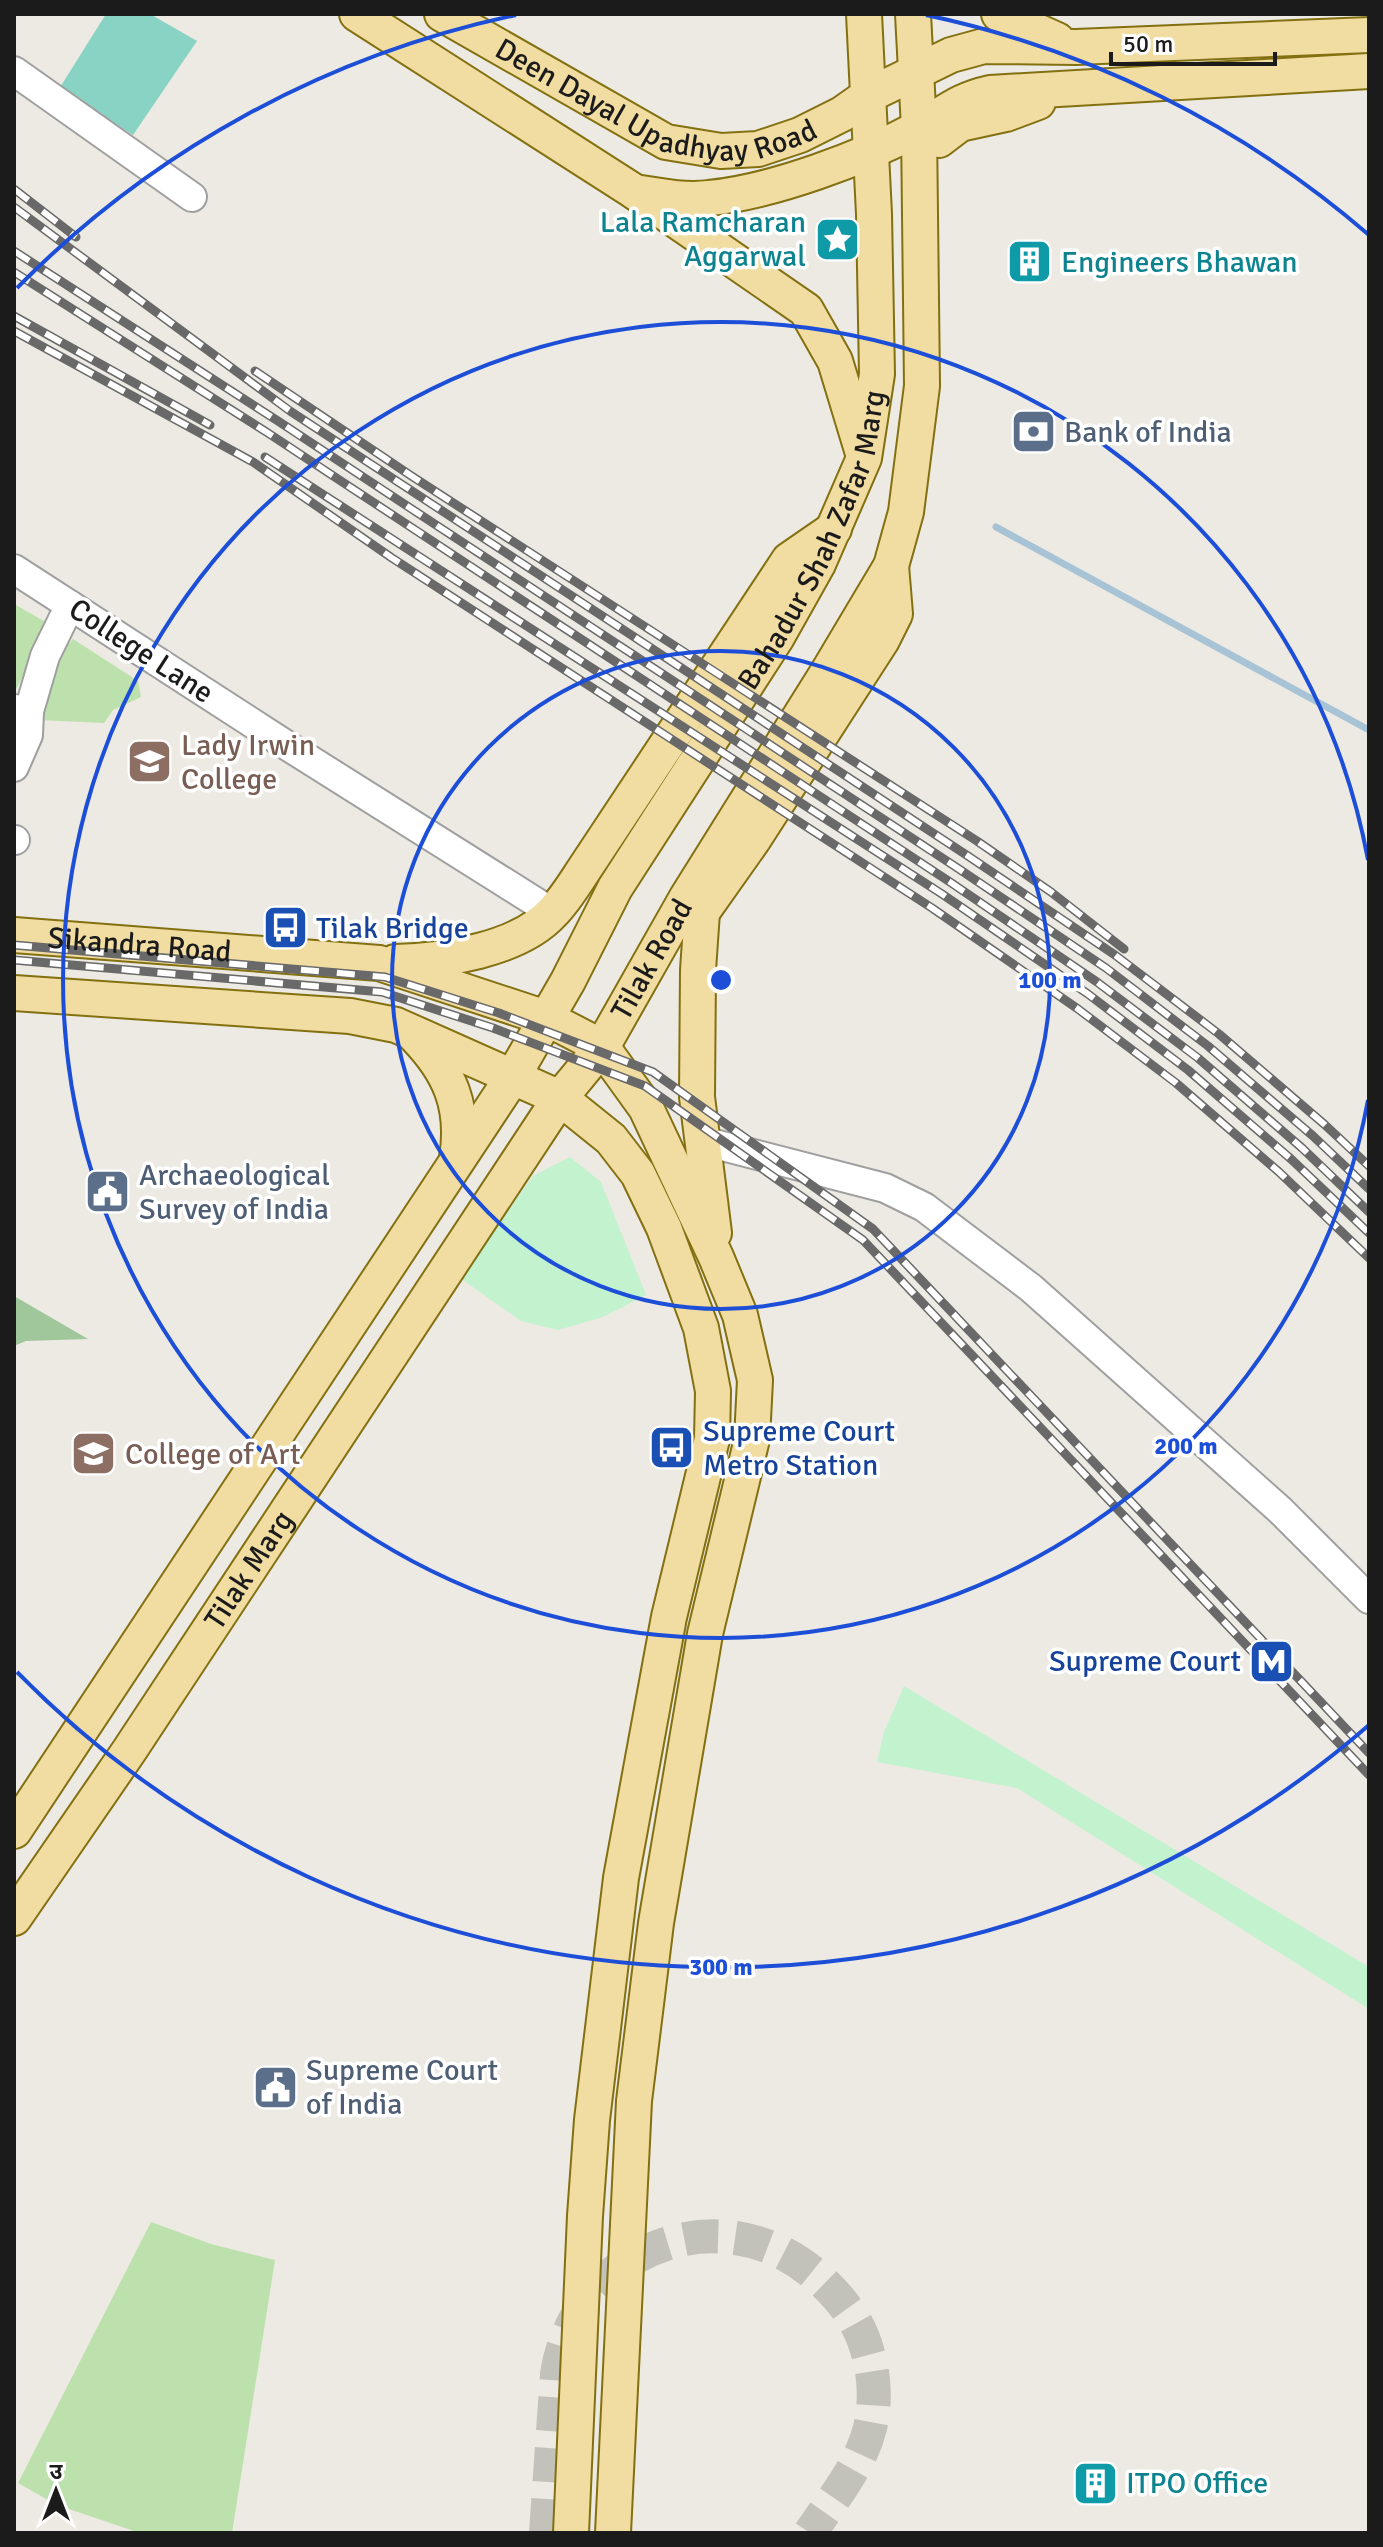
<svg xmlns="http://www.w3.org/2000/svg" width="1383" height="2547" font-family="Signika,'Noto Sans Devanagari',sans-serif">
<style>
.grass{fill:#bde1ad}
.forest{fill:#a0c79b}
.park{fill:#c3f2cf}
.pitch{fill:#88d3c3}
.lines{fill:none;stroke-linecap:round;stroke-linejoin:round}
.stream{stroke:#a7c3d5;stroke-width:7}
.major-tunnel{stroke:#c2c1ba;stroke-width:34;stroke-dasharray:34 17;stroke-linecap:butt}
.minor-casing{stroke:#9f9f9f;stroke-width:32}
.major-casing{stroke:#837010;stroke-width:38}
.minor{stroke:#fff;stroke-width:28}
.major{stroke:#f1dca2;stroke-width:34}
.rail-casing{stroke:#696969;stroke-width:9}
.rail{stroke:#fff;stroke-width:6;stroke-dasharray:18;stroke-linecap:butt}
.ring{fill:none;stroke:#1d4ed8;stroke-width:4}
.labels{text-anchor:middle;dominant-baseline:central;stroke-width:7;stroke-linejoin:round;paint-order:stroke}
.street-label{font-size:30px;fill:#1b1b1b;stroke:#fff}
.culture-label{font-size:30px;fill:#0d838f;stroke:#fff;text-anchor:start}
.service-label{font-size:30px;fill:#4e5e75;stroke:#fff;text-anchor:start}
.education-label{font-size:30px;fill:#785e54;stroke:#fff;text-anchor:start}
.transit-label{font-size:30px;fill:#164399;stroke:#fff;text-anchor:start}
.centre{fill:#1d4ed8;stroke:#fff;stroke-width:4}
.ring-label{font-size:24px;text-anchor:middle;font-weight:bold;fill:#1d4ed8;stroke:#fff;stroke-width:7;stroke-linejoin:round;paint-order:stroke}
</style>
<rect width="100%" height="100%" fill="#eceae2"/>
<!-- grass -->
<g class="grass">
<path d="M14,604L51,625L16,689H14Z"/>
<path d="M73,639L138,681L141,697L113,710L104,723L38,720L54,660Z"/>
<path d="M151,2222L211,2244L275,2260L232,2533H140L57,2505L18,2483Z"/>
</g>
<!-- forest -->
<path class="forest" d="M14,1296L88,1339L26,1341L14,1346Z"/>
<!-- park -->
<g class="park">
<path d="M570,1157L601,1182L646,1295L603,1317L558,1330L521,1321L460,1278L533,1176Z"/>
<path d="M904,1686L1369,1967V2009L1017,1788L877,1762L884,1732Z"/>
</g>
<!-- pitch -->
<path class="pitch" d="M106,14H150L197,41L133,135L59,89Z"/>
<g class="lines">
<!-- stream -->
<path class="stream" d="M996,527L1369,730"/>
<!-- major-tunnel -->
<path class="major-tunnel" d="M546,2533L557,2374C577,2246 726,2191 821,2280C839,2297 854,2315 863,2338C874,2366 877,2398 870,2428C860,2467 832,2500 810,2533"/>
<defs>
<g id="minor">
<path d="M14,71L192,197"/>
<path d="M14,569L283,743L553,913"/>
<path d="M14,709L29,711L45,656L70,605"/>
<path d="M14,767L28,735L29,711"/>
<path d="M14,840H15"/>
<path d="M703,1141L885,1188L924,1207L1031,1288L1280,1510L1369,1599"/>
</g>
<g id="major">
<path d="M357,14L635,192L806,310L835,361L862,450"/>
<path id="s1" d="M442,14L666,142L721,151L758,149L800,135L842,114L869,95L951,55L984,46L1076,47L1369,35"/>
<path d="M999,14L1057,40"/>
<path d="M939,140L960,124L1006,114L1038,102"/>
<path d="M635,192C660,196 684,201 709,198C772,192 863,158 919,128C946,113 958,100 990,93L1369,71"/>
<path d="M702,912L698,970L697,1097L714,1233"/>
<path d="M700,915L753,840L882,640L895,614L891,566"/>
<path id="s2" d="M14,935L379,963L546,1018L602,1047L646,1108L716,1257L740,1315L755,1380L752,1439L705,1634L656,1923L634,2101L613,2533"/>
<path d="M395,962C443,961 518,950 552,913C565,900 575,883 585,868L789,560L834,529"/>
<path d="M14,993L350,1016L396,1025L560,1098L611,1139L638,1174L664,1228L701,1328L713,1391L712,1439L669,1617L621,1878L592,2120L585,2216L571,2533"/>
<path d="M415,1036C450,1072 465,1107 457,1158"/>
<path id="s3" d="M14,1831L512,1078L568,981L615,888L777,637L818,564L864,458L877,374L874,214L864,14"/>
<path id="s4" d="M14,1918L129,1751L560,1098L602,1047L687,897L829,670L891,566L906,512L922,386L919,128L913,14"/>
</g>
</defs>
<!-- minor casing -->
<use href="#minor" class="minor-casing"/>
<!-- major casing -->
<use href="#major" class="major-casing"/>
<!-- minor -->
<use href="#minor" class="minor"/>
<!-- major -->
<use href="#major" class="major"/>
<defs>
<g id="rail">
<path d="M14,189L76,237"/>
<path d="M14,207L290,411L968,856L1115,955L1219,1034L1324,1124L1369,1166"/>
<path d="M14,251L278,421L959,869L1106,968L1208,1046L1313,1136L1369,1189"/>
<path d="M14,272L268,433L950,882L1097,982L1198,1058L1302,1148L1369,1212"/>
<path d="M14,316L210,425"/>
<path d="M14,331L253,462L392,558L932,908L1078,1009L1176,1083L1279,1172L1369,1258"/>
<path d="M255,371L410,475L977,841L1051,892L1124,949"/>
<path d="M265,457L942,894L1088,994L1188,1070L1291,1159L1369,1233"/>
<path d="M14,945L385,977L499,1013L653,1072L873,1229L1369,1753"/>
<path d="M14,960L382,992L493,1028L645,1086L863,1240L1369,1775"/>
</g>
</defs>
<!-- rail casing -->
<use href="#rail" class="rail-casing"/>
<!-- rail -->
<use href="#rail" class="rail"/>
</g>
<!-- distance rings -->
<g class="ring">
<circle cx="721" cy="980" r="329"/>
<path d="M1368 1100A658 658 0 1 1 1368 860"/>
<path d="M1369 1725A987 987 0 0 1 17 1672M17 288A987 987 0 0 1 516 15M926 15A987 987 0 0 1 1369 235"/>
</g>
<!-- icons -->
<defs>
<symbol id="sight-square" viewBox="-11 -11 22 22"><rect x="-9" y="-9" width="18" height="18" rx="4" fill="#0f9aa8" stroke="#fff"/><path d="M0-6L1.8-2.2L6-1.7L2.9 1.2L3.7 5.4L0 3.3L-3.7 5.4L-2.9 1.2L-6-1.7L-1.8-2.2Z" fill="#fff"/></symbol>
<symbol id="building-square" viewBox="-11 -11 22 22"><rect x="-9" y="-9" width="18" height="18" rx="4" fill="#0f9aa8" stroke="#fff"/><path d="M-4-6H4V6H1V3H-1V6H-4ZM-2.5-4.3h1.7v1.8h-1.7ZM.8-4.3h1.7v1.8H.8ZM-2.5-1h1.7V.8h-1.7ZM.8-1h1.7V.8H.8Z" fill="#fff"/></symbol>
<symbol id="bank-square" viewBox="-11 -11 22 22"><rect x="-9" y="-9" width="18" height="18" rx="4" fill="#5c6f8a" stroke="#fff"/><path d="M-6-4H6V4H-6ZM0-2.3a2.3 2.3 0 1 0 0 4.6a2.3 2.3 0 1 0 0-4.6Z" fill="#fff"/></symbol>
<symbol id="university-square" viewBox="-11 -11 22 22"><rect x="-9" y="-9" width="18" height="18" rx="4" fill="#8d6e63" stroke="#fff"/><path d="M0-5L7-2L0 1L-7-2ZM-4 1L0 2.5L4 1V4Q0 6-4 4Z" fill="#fff"/></symbol>
<symbol id="bus-square" viewBox="-11 -11 22 22"><rect x="-9" y="-9" width="18" height="18" rx="4" fill="#1a4fb4" stroke="#fff"/><path d="M-5-6H5V4H4V6H2V4H-2V6H-4V4H-5ZM-3.5-4V0h7V-4ZM-3.5 1.2v1.5H-2V1.2ZM2 1.2v1.5H3.5V1.2Z" fill="#fff"/></symbol>
<symbol id="civic-square" viewBox="-11 -11 22 22"><rect x="-9" y="-9" width="18" height="18" rx="4" fill="#5c6f8a" stroke="#fff"/><path d="M-.6-6.5H3V-4.5H.6V-3L4-1V1h2V6H-6V1h2V-1L-.6-3ZM-1.2 2.5V6h2.4V2.5Z" fill="#fff"/></symbol>
<symbol id="metro-square" viewBox="-11 -11 22 22"><rect x="-9" y="-9" width="18" height="18" rx="4" fill="#1a4fb4" stroke="#fff"/><path d="M-5.5 5V-5H-3L0 0L3-5H5.5V5H3V-.5L0 4L-3-.5V5Z" fill="#fff"/></symbol>
</defs>
<g fill-rule="evenodd">
<use href="#sight-square" x="812" y="214" width="51" height="51"/>
<use href="#building-square" x="1004" y="236" width="51" height="51"/>
<use href="#bank-square" x="1008" y="406" width="51" height="51"/>
<use href="#university-square" x="124" y="736" width="51" height="51"/>
<use href="#bus-square" x="260" y="902" width="51" height="51"/>
<use href="#civic-square" x="82" y="1166" width="51" height="51"/>
<use href="#bus-square" x="646" y="1422" width="51" height="51"/>
<use href="#university-square" x="68" y="1428" width="51" height="51"/>
<use href="#metro-square" x="1246" y="1636" width="51" height="51"/>
<use href="#civic-square" x="250" y="2062" width="51" height="51"/>
<use href="#building-square" x="1070" y="2458" width="51" height="51"/>
</g>
<g class="labels">
<!-- street labels -->
<g class="street-label">
<text stroke="none"><textPath href="#s1" startOffset="238">Deen Dayal Upadhyay Road</textPath></text>
<text stroke="none"><textPath href="#s3" startOffset="1522">Bahadur Shah Zafar Marg</textPath></text>
<text transform="translate(141 651) rotate(33)">College Lane</text>
<text stroke="none"><textPath href="#s2" startOffset="126">Sikandra Road</textPath></text>
<text stroke="none"><textPath href="#s4" startOffset="1152">Tilak Road</textPath></text>
<text stroke="none"><textPath href="#s4" startOffset="420">Tilak Marg</textPath></text>
</g>
<!-- culture labels -->
<g class="culture-label">
<text x="806" y="222" text-anchor="end">Lala Ramcharan<tspan x="806" dy="34">Aggarwal</tspan></text>
<text x="1061" y="262">Engineers Bhawan</text>
<text x="1126" y="2483">ITPO Office</text>
</g>
<!-- service labels -->
<g class="service-label">
<text x="1064" y="432">Bank of India</text>
<text x="139" y="1175">Archaeological<tspan x="139" dy="34">Survey of India</tspan></text>
<text x="306" y="2070">Supreme Court<tspan x="306" dy="34">of India</tspan></text>
</g>
<!-- education labels -->
<g class="education-label">
<text x="181" y="745">Lady Irwin<tspan x="181" dy="34">College</tspan></text>
<text x="125" y="1454">College of Art</text>
</g>
<!-- transit labels -->
<g class="transit-label">
<text x="316" y="928">Tilak Bridge</text>
<text x="703" y="1431">Supreme Court‌<tspan x="703" dy="34">Metro Station</tspan></text>
<text x="1241" y="1661" text-anchor="end">Supreme Court</text>
</g>
</g>
<circle cx="721" cy="980" r="12" class="centre"/>
<g class="ring-label">
<text x="1050" y="988">100 m</text>
<text x="1186" y="1454">200 m</text>
<text x="721" y="1975">300 m</text>
</g>
<!-- border -->
<rect width="1383" height="2547" fill="none" stroke="#1b1b1b" stroke-width="32"/>
<!-- north arrow -->
<g transform="translate(56 2491)" stroke="#ffffff" stroke-width="6" paint-order="stroke">
<path d="M0-6L14 30L0 20L-14 30Z" fill="#1b1b1b"/>
<text y="-12" font-size="22" font-weight="bold" text-anchor="middle" fill="#1b1b1b">उ</text>
</g>
<!-- scale -->
<path d="M1111 52v12h164v-12" fill="none" stroke="#1b1b1b" stroke-width="4"/>
<text x="1123" y="52" font-size="24" fill="#1b1b1b" stroke="#ffffff" stroke-width="6" paint-order="stroke">50 m</text>
</svg>
